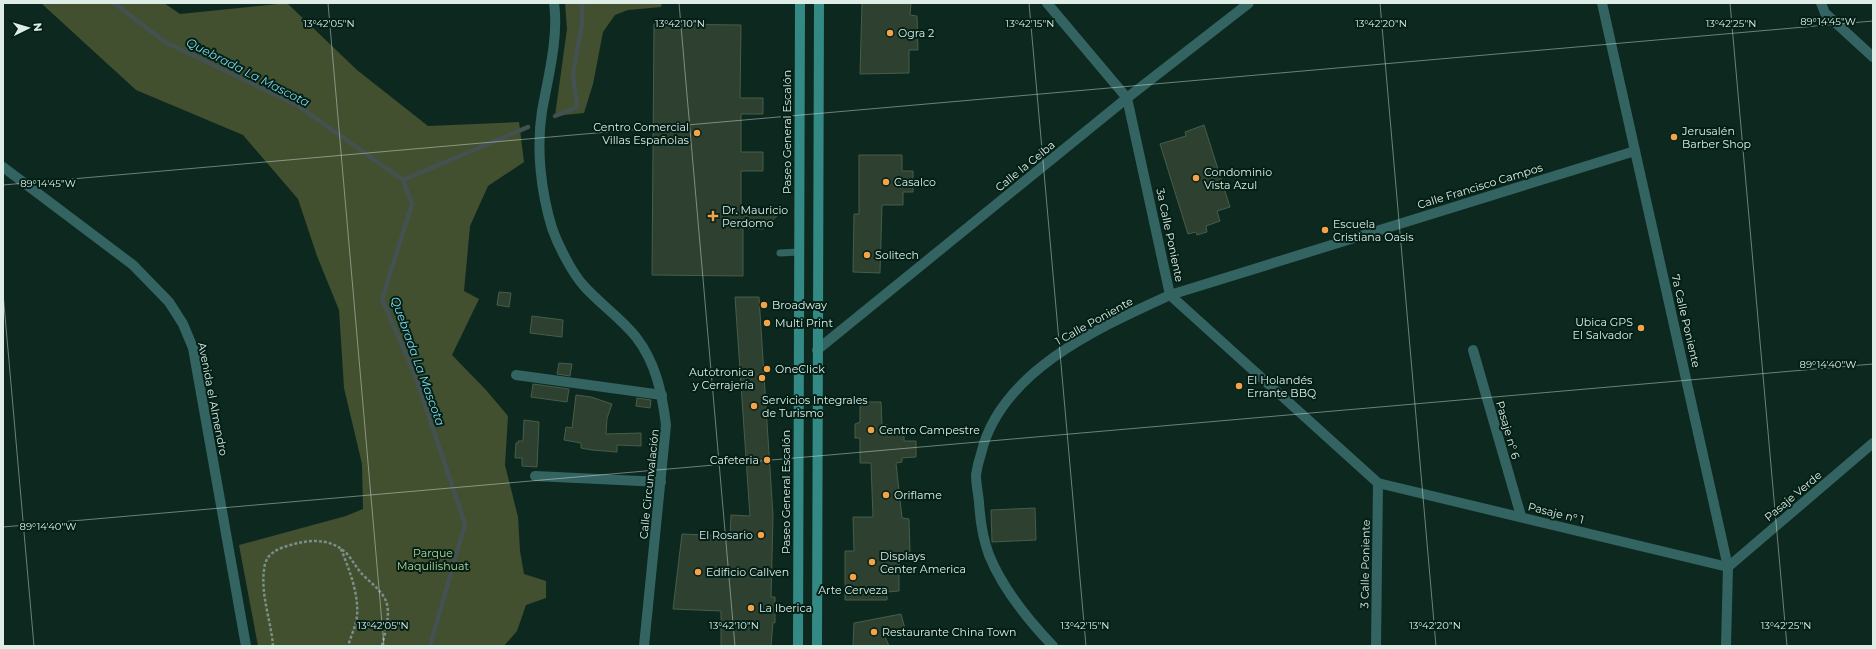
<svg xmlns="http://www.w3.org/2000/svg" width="1876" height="649" font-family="Montserrat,sans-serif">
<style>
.green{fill:#425030}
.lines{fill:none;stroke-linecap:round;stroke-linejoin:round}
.stream{stroke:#435150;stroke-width:4.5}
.building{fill:#2e4130;stroke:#475c49}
.path{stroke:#798f87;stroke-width:2.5;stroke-dasharray:3 2;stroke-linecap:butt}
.service{stroke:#336461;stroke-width:7}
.minor{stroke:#336461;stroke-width:10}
.tertiary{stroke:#336461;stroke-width:10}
.secondary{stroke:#338984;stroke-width:10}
.ticks{fill:none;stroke:#deeee7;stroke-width:1;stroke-opacity:0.45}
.poi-dot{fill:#f6a247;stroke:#031f16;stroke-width:1.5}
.labels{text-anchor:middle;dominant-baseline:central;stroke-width:4;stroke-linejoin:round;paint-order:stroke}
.poi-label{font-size:11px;fill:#deeee7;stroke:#031f16;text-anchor:start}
.street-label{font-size:11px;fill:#deeee7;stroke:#031f16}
.park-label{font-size:11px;fill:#bbd797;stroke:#031f16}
.water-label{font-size:12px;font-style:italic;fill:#80dbeb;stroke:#031f16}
.ticks-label{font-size:10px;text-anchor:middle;fill:#deeee7;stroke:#031f16;stroke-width:4;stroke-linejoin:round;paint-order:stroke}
</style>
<rect width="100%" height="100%" fill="#0d291f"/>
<!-- green -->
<g class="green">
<path d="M41,3H164L180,14L287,3L357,70L428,126L519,122L524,162L488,186L470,226L464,291L479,299L452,355L486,390L508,416L505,465L518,517L520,551L524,574L546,581V598L526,605L517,631L504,646H258L239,545L346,516L363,509L362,464L344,388L339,310L317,256L298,199L243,135L136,90Z"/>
<path d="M565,3H662L661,7L628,10L615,15L603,32L593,84L584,113L555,116L567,29Z"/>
</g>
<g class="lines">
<!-- stream -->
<g class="stream">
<path d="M114,3L165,42L297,105L403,180L412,204L382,299L415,375L465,524L430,646"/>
<path d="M555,116L577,107L573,74L582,24V3"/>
<path d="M403,180L528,127"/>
</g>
</g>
<!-- building -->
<g class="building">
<path d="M862,3H911L910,15L917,16L918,50H909V73L860,74Z"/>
<path d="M654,24L741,25L740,98H763V114H741V152H763V171H741V210H763L780,213L763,229L743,228V276L652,275Z"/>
<path d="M1204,125L1230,207L1217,211L1220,221L1206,226L1207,232L1197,235L1196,232L1188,234L1160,144L1186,136L1185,132Z"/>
<path d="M859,155H902V171H913V192H903V205H882L880,273L853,272L854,214H859Z"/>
<path d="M499,292L511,293L509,307L497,305Z"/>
<path d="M735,297H759L773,516L771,597H775V623L773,622L771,646H721V611L673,609L682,534L730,536L731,515L750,516Z"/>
<path d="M532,316L563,320L562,337L530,333Z"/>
<path d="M559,363L572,364L570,376L557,374Z"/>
<path d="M533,384L569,389L567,402L531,397Z"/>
<path d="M576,395L591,397L612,404L607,418L606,434L641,433V446L617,445V452L592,450L581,448V443L564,440L566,427L572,428Z"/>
<path d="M637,398L651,400L650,408L636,406Z"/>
<path d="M860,402H881L882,425H887V434H904V441H916V457L902,458V462L896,463L902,518L909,519L910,553H899V591L887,592V600H845V551H854L853,517H873L871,463H860V438H855V424L860,422Z"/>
<path d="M524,420L539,422L537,467L522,466V458H515L516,443H518V441H523Z"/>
<path d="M1035,508L1036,540L992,542L991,510Z"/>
<path d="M901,614L905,629L884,634L889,646H853L854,623Z"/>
</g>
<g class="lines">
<!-- path -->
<g class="path">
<path d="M341,549C349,569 359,594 357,616C356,626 351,636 348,646"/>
<path d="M273,646C271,619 259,592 265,564C268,553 278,549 287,546C310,539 332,537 349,556C354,563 358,570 364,576C372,584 381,590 386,601C391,615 385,632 382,646"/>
</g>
<!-- service -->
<path class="service" d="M780,253L798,252"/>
<!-- minor -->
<g class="minor">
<path d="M1047,3L1127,98L1170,295L1378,483L1728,567"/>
<path d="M1602,3L1728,567L1726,646"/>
<path d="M1821,3L1825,13L1873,57"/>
<path d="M3,167L133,265L169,302L183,324L193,348L246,646"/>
<path d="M817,350L1127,98L1249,3"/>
<path d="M1473,350L1521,516"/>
<path d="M516,375L662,395"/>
<path d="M535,476L661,482"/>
<path d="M1728,567L1873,443"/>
<path d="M1053,646C1029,621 1002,587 989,555C983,539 980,519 979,502C978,493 976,483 976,475C977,468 979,460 981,454C1000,371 1100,327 1170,295L1635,151"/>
<path d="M1376,646L1378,483"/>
</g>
<!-- tertiary -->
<path class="tertiary" d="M554,3C559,36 548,78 542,111C536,149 541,192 552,228C558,245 572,273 584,286C600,304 621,318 636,337C656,363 662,393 666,425L644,646"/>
<!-- secondary -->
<g class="secondary">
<path d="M798,646L800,3"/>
<path d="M817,646L819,3"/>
</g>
</g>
<!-- ticks -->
<path class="ticks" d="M328,3L384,646M679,3L735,646M1029,3L1086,646M1380,3L1436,646M1730,3L1787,646M3,185L1873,21M3,293L34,646M3,527L1873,364"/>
<!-- markers -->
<g class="poi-dot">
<circle cx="890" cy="33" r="4"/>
<circle cx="697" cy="133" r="4"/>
<circle cx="1674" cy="137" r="4"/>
<circle cx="1196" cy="178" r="4"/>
<circle cx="886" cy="182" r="4"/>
<path d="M711 210h4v4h4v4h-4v4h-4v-4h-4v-4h4z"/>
<circle cx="1325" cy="230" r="4"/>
<circle cx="867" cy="255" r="4"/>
<circle cx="764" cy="305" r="4"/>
<circle cx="767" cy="323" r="4"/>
<circle cx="1641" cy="328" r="4"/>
<circle cx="767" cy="369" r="4"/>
<circle cx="762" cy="378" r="4"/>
<circle cx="1239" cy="386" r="4"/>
<circle cx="754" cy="406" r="4"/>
<circle cx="871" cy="430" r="4"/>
<circle cx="767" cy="460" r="4"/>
<circle cx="886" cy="495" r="4"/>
<circle cx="761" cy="535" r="4"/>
<circle cx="872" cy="562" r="4"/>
<circle cx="698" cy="572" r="4"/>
<circle cx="853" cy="577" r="4"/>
<circle cx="751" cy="608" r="4"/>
<circle cx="874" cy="632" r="4"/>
</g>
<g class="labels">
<!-- poi labels -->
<g class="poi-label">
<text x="898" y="33">Ogra 2</text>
<text x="689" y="127" text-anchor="end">Centro Comercial<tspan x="689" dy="13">Villas Españolas</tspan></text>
<text x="1682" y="131">Jerusalén<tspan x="1682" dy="13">Barber Shop</tspan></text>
<text x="1204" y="172">Condominio<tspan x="1204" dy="13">Vista Azul</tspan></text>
<text x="894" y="182">Casalco</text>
<text x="722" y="210">Dr. Mauricio<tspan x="722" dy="13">Perdomo</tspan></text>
<text x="1333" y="224">Escuela<tspan x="1333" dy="13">Cristiana Oasis</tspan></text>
<text x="875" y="255">Solitech</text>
<text x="772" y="305">Broadway</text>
<text x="1633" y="322" text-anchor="end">Ubica GPS<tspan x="1633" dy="13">El Salvador</tspan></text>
<text x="775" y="323">Multi Print</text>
<text x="775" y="369">OneClick</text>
<text x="754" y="372" text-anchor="end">Autotronica<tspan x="754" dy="13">y Cerrajería</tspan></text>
<text x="1247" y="380">El Holandés<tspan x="1247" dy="13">Errante BBQ</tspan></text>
<text x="762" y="400">Servicios Integrales<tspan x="762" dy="13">de Turismo</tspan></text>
<text x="879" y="430">Centro Campestre</text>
<text x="759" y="460" text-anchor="end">Cafeteria</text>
<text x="894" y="495">Oriflame</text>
<text x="753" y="535" text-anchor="end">El Rosario</text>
<text x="880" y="556">Displays<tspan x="880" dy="13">Center America</tspan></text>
<text x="706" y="572">Edificio Callven</text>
<text x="853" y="590" text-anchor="middle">Arte Cerveza</text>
<text x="759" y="608">La Iberica</text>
<text x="882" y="632">Restaurante China Town</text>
</g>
<!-- street labels -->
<g class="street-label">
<text transform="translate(787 132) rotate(-90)">Paseo General Escalón</text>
<text transform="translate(1025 166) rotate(-39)">Calle la Ceiba</text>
<text transform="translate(1480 186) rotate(-17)">Calle Francisco Campos</text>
<text transform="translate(1170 235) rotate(78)">3a Calle Poniente</text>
<text transform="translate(1094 321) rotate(-29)">1 Calle Poniente</text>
<text transform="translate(1686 321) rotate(77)">7a Calle Poniente</text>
<text transform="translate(213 399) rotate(79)">Avenida el Almendro</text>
<text transform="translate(1508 430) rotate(74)">Pasaje n° 6</text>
<text transform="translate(649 484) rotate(-84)">Calle Circunvalación</text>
<text transform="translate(786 492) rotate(-90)">Paseo General Escalón</text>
<text transform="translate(1793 496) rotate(-40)">Pasaje Verde</text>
<text transform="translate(1556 513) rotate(14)">Pasaje n° 1</text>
<text transform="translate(1365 564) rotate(-89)">3 Calle Poniente</text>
</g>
<!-- park labels -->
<g class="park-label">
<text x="433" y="553">Parque<tspan x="433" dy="13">Maquilishuat</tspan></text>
</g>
<!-- water labels -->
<g class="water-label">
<text transform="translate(248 72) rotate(27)">Quebrada La Mascota</text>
<text transform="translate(418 361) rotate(70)">Quebrada La Mascota</text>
</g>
</g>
<g class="ticks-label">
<text x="1828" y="25">89°14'45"W</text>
<text x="329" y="27">13°42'05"N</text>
<text x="680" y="27">13°42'10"N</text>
<text x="1030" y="27">13°42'15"N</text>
<text x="1381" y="27">13°42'20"N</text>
<text x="1731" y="27">13°42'25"N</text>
<text x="48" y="187">89°14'45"W</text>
<text x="1828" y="368">89°14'40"W</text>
<text x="48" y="530">89°14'40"W</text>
<text x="383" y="629">13°42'05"N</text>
<text x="734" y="629">13°42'10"N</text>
<text x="1085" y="629">13°42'15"N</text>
<text x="1435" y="629">13°42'20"N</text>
<text x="1786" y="629">13°42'25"N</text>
</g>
<!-- border -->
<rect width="1876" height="649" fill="none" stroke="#deeee7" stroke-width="8"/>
<!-- north arrow -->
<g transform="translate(28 28) rotate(85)" stroke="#031f16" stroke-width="3" paint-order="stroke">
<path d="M0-3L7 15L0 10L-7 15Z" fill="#deeee7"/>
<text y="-6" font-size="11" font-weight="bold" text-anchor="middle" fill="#deeee7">N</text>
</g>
</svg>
